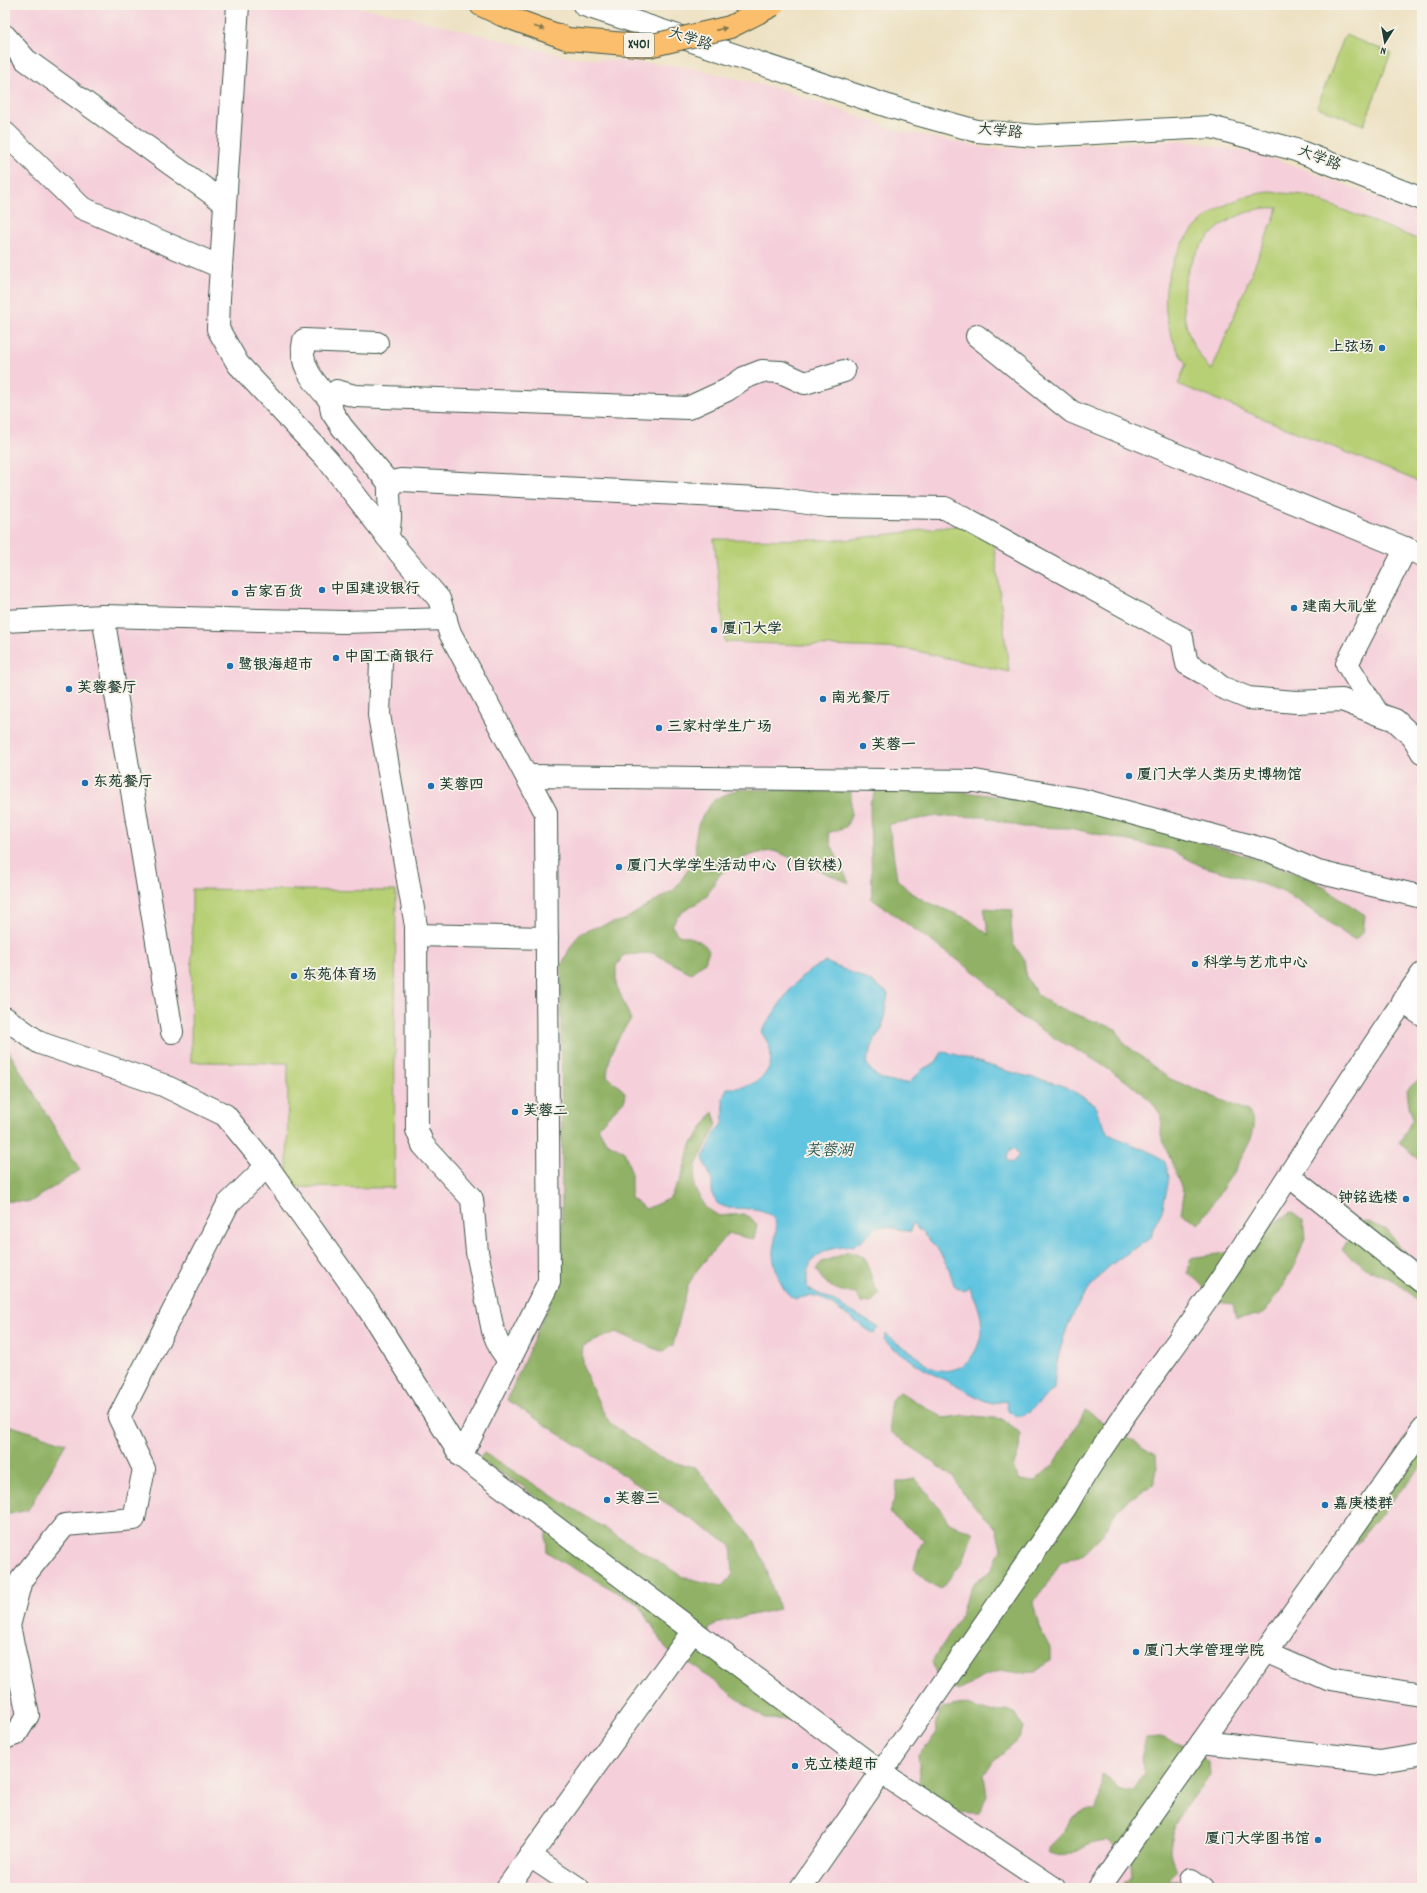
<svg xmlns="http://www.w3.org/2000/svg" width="1427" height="1893" font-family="Dekko,'LXGW WenKai TC',sans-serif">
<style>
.built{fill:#f5cfda}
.green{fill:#b7cf74;stroke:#6b8654;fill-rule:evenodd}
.forest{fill:#91b266;stroke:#58784d}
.water{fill:#62c5e0;stroke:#40818a;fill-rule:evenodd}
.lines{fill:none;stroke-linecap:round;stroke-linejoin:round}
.minor-casing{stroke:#3e5649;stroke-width:24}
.highway-casing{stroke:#3e5649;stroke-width:24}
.minor{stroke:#fff;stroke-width:22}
.highway{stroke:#fabe6d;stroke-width:22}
.highway-bridge-casing{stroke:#3e5649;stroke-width:24;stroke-linecap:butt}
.highway-bridge{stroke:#fabe6d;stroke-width:22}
.oneway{fill:#82774e}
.poi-dot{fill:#1f6fb2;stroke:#f7f3e8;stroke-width:1.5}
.labels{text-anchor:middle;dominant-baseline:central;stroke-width:3.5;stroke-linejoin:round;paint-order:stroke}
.shield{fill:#f7f3e8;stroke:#60746a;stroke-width:1}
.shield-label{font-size:14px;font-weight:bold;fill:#1f3d34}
.street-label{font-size:15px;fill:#1f3d34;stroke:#f7f3e8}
.poi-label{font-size:15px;font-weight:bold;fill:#1f3d34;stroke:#f7f3e8;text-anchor:start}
.water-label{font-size:16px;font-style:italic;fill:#2c5856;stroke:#f7f3e8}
</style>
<rect width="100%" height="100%" fill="#f7f3e8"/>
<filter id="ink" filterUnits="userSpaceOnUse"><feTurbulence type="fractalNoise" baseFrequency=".025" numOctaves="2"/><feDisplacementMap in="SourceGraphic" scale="8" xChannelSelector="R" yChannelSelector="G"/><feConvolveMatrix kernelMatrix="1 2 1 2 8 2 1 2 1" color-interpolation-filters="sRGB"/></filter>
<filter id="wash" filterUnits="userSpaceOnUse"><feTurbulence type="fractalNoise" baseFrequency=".012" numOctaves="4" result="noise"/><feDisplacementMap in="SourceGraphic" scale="16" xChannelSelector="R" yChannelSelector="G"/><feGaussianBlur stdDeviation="0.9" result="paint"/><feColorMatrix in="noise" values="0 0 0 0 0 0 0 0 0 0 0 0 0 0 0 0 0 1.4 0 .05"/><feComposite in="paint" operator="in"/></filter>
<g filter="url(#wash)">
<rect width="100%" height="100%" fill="#ede1c2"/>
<!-- built -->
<path class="built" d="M5,5H347L410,17L569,57L683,66L780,89L900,131L992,149L1181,140L1257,154L1290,164L1422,214V1888H5V1515L28,1510L66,1443L5,1424V1201L30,1202L80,1170L5,1045Z"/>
<!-- green -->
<g class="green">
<path d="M1345,35L1391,53L1364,125L1317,107Z"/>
<path d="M1270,192L1305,195L1422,241V483L1178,384L1186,364C1135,291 1185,200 1270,192ZM1278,208L1212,370H1211C1169,324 1174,256 1228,221C1242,213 1262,206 1278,208Z"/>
<path d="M991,521L1009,672L908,649L725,642L714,539L845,540Z"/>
<path d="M192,889L396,891L394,1188L287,1187L288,1063L191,1062Z"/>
</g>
<!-- forest -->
<g class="forest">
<path d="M879,784L942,789L1018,799L1112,815L1272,864L1315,881L1365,915L1363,933L1356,940L1348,936L1301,903L1281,891L1245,878L1201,866L1171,850L1069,828L1023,827L984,817L938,816L889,824L897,879L909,891L925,901L968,919L989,935L984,908L1013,910L1011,923L1013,944L1024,959L1026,976L1037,994L1056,1007L1116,1029L1124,1043L1168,1078L1248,1111C1250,1115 1254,1121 1254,1125C1255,1145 1211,1205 1199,1224L1181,1213L1184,1194L1161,1135L1162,1117L1152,1102L1132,1085L1093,1059L1054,1038L1017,1014L980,976L872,899L870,803Z"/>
<path d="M738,789L851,792V816L846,827L828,833L831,845L849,883L775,851C752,852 733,860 718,877C713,883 711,891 706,896C694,908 680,908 672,926L678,935C690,937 701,939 709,950L705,962L691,973L653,953L624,955L616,966V984L631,1020C617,1036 609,1055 607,1076L625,1092L624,1101L598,1127L606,1142L624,1151L631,1171V1198L646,1209L670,1198L681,1178L691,1145L713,1112L717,1124L696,1165L694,1187L705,1207L719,1216L743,1214L750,1217L757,1225L754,1240L728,1233L697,1270L688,1285L673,1345L663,1352L616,1332L583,1346L582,1356L585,1372L601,1408L610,1423L660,1458L697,1469L754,1541L764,1562L779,1609L719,1622L709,1629V1646L795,1720L765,1719L692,1665L667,1650L639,1604L562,1562L547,1552L546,1537L553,1512L521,1485L478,1460L484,1453L683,1577L722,1586L733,1574L731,1545L507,1400L562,1275L561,966L571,946L579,934L593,928L624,920L675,889L696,858L695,840L698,825L704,813L715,799Z"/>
<path d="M5,1045L80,1170L30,1202L5,1201Z"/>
<path d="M1420,1078L1422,1079V1161H1421L1399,1143L1413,1119L1409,1106L1407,1090Z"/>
<path d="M1291,1212L1303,1221L1305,1238L1293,1269L1270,1306L1260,1315L1236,1318L1233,1304L1217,1302L1200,1283L1188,1273L1190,1260L1196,1257L1248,1250L1261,1240L1268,1228Z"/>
<path d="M1365,1221L1387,1230L1422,1277V1308L1406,1290L1395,1281L1367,1269L1342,1250L1356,1226Z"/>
<path d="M849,1252L864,1257C870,1269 871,1282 879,1294L871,1303L861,1302L856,1294C837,1291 825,1287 816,1269L822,1262Z"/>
<path d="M900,1392L944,1418L966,1415L1003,1419L1020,1434L1019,1449L1013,1468L1020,1480L1034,1482L1055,1463L1085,1411L1156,1455L1157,1469L1153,1485L1129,1499L1117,1510L1102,1536L1084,1554L1060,1563L1049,1581L1033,1602L1039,1627L1050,1648V1661L1035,1672L1013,1673L999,1671L981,1678L959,1691L939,1681L932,1662L959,1619L966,1598L975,1582L992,1570L1001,1548L996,1528L965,1496L954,1478L891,1432L889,1414L891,1400Z"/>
<path d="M1422,1414V1465L1356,1544L1340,1536Z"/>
<path d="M5,1424L66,1443L28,1510L5,1515Z"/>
<path d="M915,1479L941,1510L949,1523L973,1532L963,1562L941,1589L927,1582L914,1568L920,1547L924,1540L889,1513L895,1497L897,1482Z"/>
<path d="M963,1704L990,1712L1006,1710L1016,1714L1023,1727L1020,1738L993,1761L984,1775L987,1796L980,1813L936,1812L916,1798L920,1775L918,1755L928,1745L936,1733L935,1721L942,1708Z"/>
<path d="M1161,1737L1185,1746L1209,1762L1210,1776C1193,1795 1164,1830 1171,1857C1172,1862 1175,1867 1177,1871L1168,1881H1179L1182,1888H1127L1124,1883L1132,1876L1130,1856L1107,1841C1100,1842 1092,1843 1085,1846C1069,1854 1068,1859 1049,1853L1048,1847L1066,1829L1071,1819L1086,1809H1096L1100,1796L1102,1774L1120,1790H1134L1144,1773L1141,1757L1146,1738Z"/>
</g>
<!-- water -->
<path class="water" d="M826,962C847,972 872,978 888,994L882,1029L876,1037L866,1062C876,1082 888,1082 909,1083L924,1068L935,1064L942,1052L954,1054L1010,1072L1058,1084L1072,1090L1079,1095L1095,1104L1098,1115L1110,1135L1153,1153L1165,1162L1169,1176L1167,1189L1162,1211L1153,1228L1151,1238C1139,1247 1124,1254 1112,1264C1076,1295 1056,1342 1054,1389L1025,1415L1016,1417L1008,1411L1006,1401L992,1403L983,1400L924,1369L891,1347L884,1340L886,1333C895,1343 900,1345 910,1351C919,1357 924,1366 935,1369C967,1378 985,1345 981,1318C979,1306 973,1296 969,1286L963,1291L954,1285L949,1269L937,1248L912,1223L911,1232L890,1227L877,1226C872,1232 866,1238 859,1243C851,1248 841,1246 832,1249C811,1255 804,1269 808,1289L826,1297L878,1327L874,1334L820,1297L808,1296L796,1299C781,1294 775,1269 773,1255C772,1244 781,1228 773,1218C758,1199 722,1219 713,1196C711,1191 713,1184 711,1178C709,1171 705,1166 703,1158L715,1133L723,1124L724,1112L723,1098L727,1088C762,1090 785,1063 761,1032C779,1007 795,973 826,962ZM1014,1148L1019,1155L1012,1163L1007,1160L1008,1153Z"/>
</g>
<g filter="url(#ink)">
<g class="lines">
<defs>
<g id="minor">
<path d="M238,5L219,298L218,329L238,364L328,460L399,552L439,599L450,633L546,813L549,1282L461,1456L882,1773L1054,1888"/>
<path d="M584,5L891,107L977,131L1036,136L1211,127L1293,149L1422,199"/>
<path d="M5,36L26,60L225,203"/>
<path d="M5,133L82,208L221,267"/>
<path d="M977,336L1072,412L1422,555"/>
<path d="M330,400C314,382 298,365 304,340L377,343"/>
<path d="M389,483L342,427L332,412L330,400L337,391L355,396L688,408L727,390L744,378L762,371L781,372L805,383L844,371"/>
<path d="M387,537C393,519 388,502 389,483L401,480L780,499L828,506L945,508L1182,638L1187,664L1205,674L1221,687L1248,698L1296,702L1342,700L1378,714L1395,720L1413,737L1422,752"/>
<path d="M103,616L172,1032"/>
<path d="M5,621L103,616L344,622L446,619"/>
<path d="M381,662L379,715L416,926L417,1130L423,1145L472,1199L477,1252L493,1331L500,1348L509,1361"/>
<path d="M1378,714L1347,664L1406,548"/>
<path d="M528,776L975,781L1083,800L1270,851L1318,872L1422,897"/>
<path d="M416,935L547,938"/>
<path d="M1402,1001L1422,1015"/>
<path d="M5,1018L40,1043L163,1085L225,1115L267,1166L366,1305L461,1456"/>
<path d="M1289,1176L1422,1282"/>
<path d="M1265,1652L1329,1680L1422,1695"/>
<path d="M5,1738L16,1734L28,1715L9,1626L21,1580L65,1525L134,1519L144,1469L119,1417L228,1204L267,1166"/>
<path d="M1202,1742L1381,1762L1422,1755"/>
<path d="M530,1856L578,1888"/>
<path d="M1191,1880L1203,1888"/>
<path d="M507,1888L693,1631"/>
<path d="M801,1888L1065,1508C1110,1428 1169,1357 1220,1281C1288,1179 1352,1074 1422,974"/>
<path d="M1099,1888L1422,1430"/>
</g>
<path id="highway" d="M481,5L502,15"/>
</defs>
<!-- minor casing -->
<use href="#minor" class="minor-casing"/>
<!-- highway casing -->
<use href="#highway" class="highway-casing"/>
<!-- minor -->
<use href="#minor" class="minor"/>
<!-- highway -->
<use href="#highway" class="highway"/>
<defs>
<path id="highway-bridge" d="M502,15L568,39L649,46L730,27L773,5"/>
</defs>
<!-- highway-bridge casing -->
<use href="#highway-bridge" class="highway-bridge-casing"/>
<!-- highway-bridge -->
<use href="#highway-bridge" class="highway-bridge"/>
</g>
<!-- one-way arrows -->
<defs><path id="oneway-solid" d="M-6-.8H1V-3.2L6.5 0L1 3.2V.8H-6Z"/></defs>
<g class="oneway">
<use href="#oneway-solid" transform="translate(539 28) rotate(20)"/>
<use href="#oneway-solid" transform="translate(721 29) rotate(-13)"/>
</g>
</g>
<!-- markers -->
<g class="poi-dot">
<circle cx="1382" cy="348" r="4"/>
<circle cx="322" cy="590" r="4"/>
<circle cx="235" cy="593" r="4"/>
<circle cx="1294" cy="608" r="4"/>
<circle cx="714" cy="630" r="4"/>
<circle cx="336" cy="658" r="4"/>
<circle cx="230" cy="666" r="4"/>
<circle cx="69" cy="689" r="4"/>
<circle cx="823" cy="699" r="4"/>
<circle cx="659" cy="728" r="4"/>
<circle cx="863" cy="746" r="4"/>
<circle cx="1129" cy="776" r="4"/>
<circle cx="85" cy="783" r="4"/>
<circle cx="431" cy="786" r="4"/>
<circle cx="619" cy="867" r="4"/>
<circle cx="1195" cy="964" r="4"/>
<circle cx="294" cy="976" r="4"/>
<circle cx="515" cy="1112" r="4"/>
<circle cx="1406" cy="1199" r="4"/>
<circle cx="607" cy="1500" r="4"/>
<circle cx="1325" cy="1505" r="4"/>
<circle cx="1136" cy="1652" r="4"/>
<circle cx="795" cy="1766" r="4"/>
<circle cx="1318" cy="1840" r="4"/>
</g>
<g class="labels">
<!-- shield labels -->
<rect class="shield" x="624" y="33" width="30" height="24" rx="3"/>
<g class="shield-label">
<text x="639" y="45">X401</text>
</g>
<!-- street labels -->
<g class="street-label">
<text transform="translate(690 40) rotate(18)">大学路</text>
<text transform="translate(1000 132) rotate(6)">大学路</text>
<text transform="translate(1319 159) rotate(21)">大学路</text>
</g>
<!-- poi labels -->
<g class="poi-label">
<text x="1374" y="348" text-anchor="end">上弦场</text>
<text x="330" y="590">中国建设银行</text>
<text x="243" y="593">吉家百货</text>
<text x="1302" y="608">建南大礼堂</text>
<text x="722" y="630">厦门大学</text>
<text x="344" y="658">中国工商银行</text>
<text x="238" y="666">鹭银海超市</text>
<text x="77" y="689">芙蓉餐厅</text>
<text x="831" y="699">南光餐厅</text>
<text x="667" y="728">三家村学生广场</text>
<text x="871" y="746">芙蓉一</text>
<text x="1137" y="776">厦门大学人类历史博物馆</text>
<text x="93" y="783">东苑餐厅</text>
<text x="439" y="786">芙蓉四</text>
<text x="627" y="867">厦门大学学生活动中心（自钦楼）</text>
<text x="1203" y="964">科学与艺术中心</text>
<text x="302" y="976">东苑体育场</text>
<text x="523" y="1112">芙蓉二</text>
<text x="1398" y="1199" text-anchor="end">钟铭选楼</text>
<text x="615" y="1500">芙蓉三</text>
<text x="1333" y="1505">嘉庚楼群</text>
<text x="1144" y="1652">厦门大学管理学院</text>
<text x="803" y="1766">克立楼超市</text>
<text x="1310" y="1840" text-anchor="end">厦门大学图书馆</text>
</g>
<!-- water labels -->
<g class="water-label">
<text x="829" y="1151">芙蓉湖</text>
</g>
</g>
<!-- margin -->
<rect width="1427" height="1893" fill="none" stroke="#f7f3e8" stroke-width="20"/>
<!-- north arrow -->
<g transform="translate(1385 42) rotate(191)" stroke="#f7f3e8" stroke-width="3" paint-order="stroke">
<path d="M0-3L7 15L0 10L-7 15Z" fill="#1f3d34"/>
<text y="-6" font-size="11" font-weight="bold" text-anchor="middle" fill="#1f3d34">N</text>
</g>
</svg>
